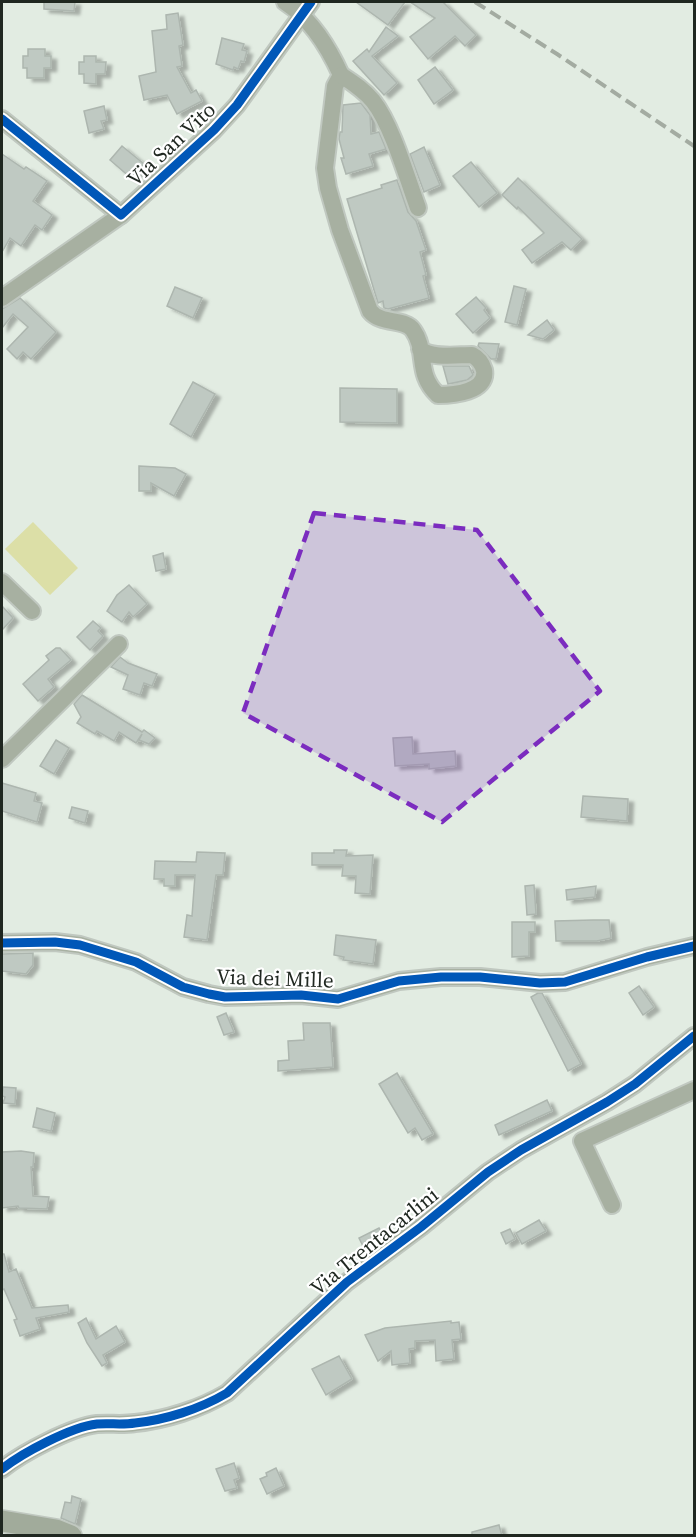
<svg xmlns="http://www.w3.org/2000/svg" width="696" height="1537" font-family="'Source Serif 4',serif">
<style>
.green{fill:#dcdfa7}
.building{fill:#bfc9c2;stroke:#adb6af;stroke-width:1.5;filter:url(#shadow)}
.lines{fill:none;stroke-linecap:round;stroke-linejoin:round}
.minor-casing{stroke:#c0c8c0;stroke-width:20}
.major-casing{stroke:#c0c8c0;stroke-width:24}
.minor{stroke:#a7b0a1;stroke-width:16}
.major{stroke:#a1ab9b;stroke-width:21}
.rail{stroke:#a3aba1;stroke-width:4;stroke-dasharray:12 6;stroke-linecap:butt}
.cycleway-casing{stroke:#fff;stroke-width:13}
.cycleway{stroke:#0057b8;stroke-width:9}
.marked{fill:#7b2cbf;fill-opacity:0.2;stroke:#7b2cbf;stroke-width:4.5;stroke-dasharray:12 8;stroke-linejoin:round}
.labels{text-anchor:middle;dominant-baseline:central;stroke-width:4.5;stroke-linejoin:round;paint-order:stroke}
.street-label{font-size:21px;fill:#1f2720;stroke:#fff}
</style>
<defs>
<filter id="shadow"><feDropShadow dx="5.5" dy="3.5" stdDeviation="1.5" flood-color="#0004"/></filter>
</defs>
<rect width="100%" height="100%" fill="#e2ece2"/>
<!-- green -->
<path class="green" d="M33,522L78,568L50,595L5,549Z"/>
<!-- building -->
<g class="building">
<path d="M44,2H75L74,11L44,9Z"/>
<path d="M356,2H405L388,25Z"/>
<path d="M410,2H443L476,35L465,46L455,36L428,59L410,37L435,18Z"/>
<path d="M178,13L183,45L179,46L182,66L177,67L191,93L196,90L202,101L177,114L167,95L144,100L139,76L156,72L152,31L167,29L166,15Z"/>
<path d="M386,27L398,36L372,56L397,83L384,95L353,61L367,49L369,52Z"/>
<path d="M222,38L244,44L242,50L247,51L244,62L241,61L238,69L234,67L233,70L216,64Z"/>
<path d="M28,49H45V56H51V68H44V78H27V68H23V56H28Z"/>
<path d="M84,56H96V62H106L105,74H96V84L84,83V74H79V62H84Z"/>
<path d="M435,67L453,90L434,104L418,80Z"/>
<path d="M361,103L370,115L371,134L379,132L386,149L369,154L373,166L346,174L341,158H344L339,139L340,132H342L343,105Z"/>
<path d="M104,106L107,120L101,121L104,129L89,133L84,111Z"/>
<path d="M122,146L144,164L131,178L110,160Z"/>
<path d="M424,147L440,185L424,192L410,154Z"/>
<path d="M2,154L24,169L26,167L47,181L33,201L52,215L42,230L35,225L21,246L10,238L2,252Z"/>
<path d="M471,162L497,193L479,207L453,176Z"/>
<path d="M518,178L582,239L571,250L562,242L532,263L522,250L544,233L518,207L517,209L502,195Z"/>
<path d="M397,180L408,212L416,221L426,250L420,252L426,275L423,276L429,298L388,309L384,308L383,301L378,303L374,290L347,199L382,188L381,185Z"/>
<path d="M514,286L526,289L517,325L505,322Z"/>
<path d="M175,287L202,298L193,318L167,306Z"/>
<path d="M476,297L486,308L484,310L490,318L473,333L456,314Z"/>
<path d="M20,298L56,332L31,359L23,352L17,359L7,349L28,327L13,314L2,328V309Z"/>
<path d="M547,320L554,330L543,339L528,335Z"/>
<path d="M479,343L499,344L496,359H491L478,346Z"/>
<path d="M443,366H469L473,375L467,380L448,384Z"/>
<path d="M193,382L215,394L191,437L170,424Z"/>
<path d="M340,388L397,389V423L340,422Z"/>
<path d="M139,466L175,468L186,474L174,496L151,483V491H139Z"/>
<path d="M163,553L166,569L156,571L153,556Z"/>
<path d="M129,585L147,604L133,617L129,612L122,622L107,611L117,595Z"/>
<path d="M2,606L13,618L2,630Z"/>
<path d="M93,621L101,628L98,631L103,636L90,650L77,637Z"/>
<path d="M56,648H60L71,660L48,679L54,687L38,701L23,684L49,660L46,656Z"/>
<path d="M120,657L128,663L157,674L152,686L144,683L140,695L123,689L128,675L111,667Z"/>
<path d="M82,695L142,732L144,730L155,738L149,744L139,740L142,734L136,743L119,732L114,741L97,731L95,734L77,723L81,717L74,704Z"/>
<path d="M412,737L413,754L455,751L456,766L429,769V764L395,766L393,738Z"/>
<path d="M56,740L69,748L54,774L40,766Z"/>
<path d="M2,783L36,793L34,801L42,803L37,822L2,811Z"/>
<path d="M583,796L628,799L627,821L581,817Z"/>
<path d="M72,807L88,811L85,823L69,818Z"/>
<path d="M334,850H347L346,856L373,855L370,894L355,893L356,876H342L343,865H312V853H334Z"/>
<path d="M197,852L225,853L223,875H216L207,940L184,937L187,915L192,916L195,875H175V886H164V879H154L155,861L196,862Z"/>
<path d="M534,885L536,914L527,915L525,886Z"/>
<path d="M596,886L595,897L567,900L566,890Z"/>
<path d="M593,920H609L611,938L597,941H556L555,921Z"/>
<path d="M512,922H535V932H529V956L512,957Z"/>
<path d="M336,935L376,940L373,964L343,960L344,957L334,955Z"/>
<path d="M2,954L33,953V965L26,974L2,971Z"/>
<path d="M639,986L654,1007L643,1015L629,993Z"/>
<path d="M538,993H542L581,1064L568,1071L531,997Z"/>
<path d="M226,1013L234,1032L224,1035L217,1017Z"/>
<path d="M303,1023H330L333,1067L278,1071V1061L289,1060L288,1041L304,1040Z"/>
<path d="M397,1073L433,1134L422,1140L415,1128L408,1133L379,1084Z"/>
<path d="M3,1087L16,1088L15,1104L3,1103L5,1097L2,1096Z"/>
<path d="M547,1100L552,1111L499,1135L495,1125Z"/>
<path d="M37,1108L55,1113L51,1131L33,1127Z"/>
<path d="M21,1151L34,1153L33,1167H31L33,1196L49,1197L47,1209L19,1208L18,1206L2,1208V1152Z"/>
<path d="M539,1220L546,1231L522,1244L516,1233Z"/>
<path d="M379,1228L386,1240L367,1254L359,1238Z"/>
<path d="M510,1229L515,1239L506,1244L501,1233Z"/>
<path d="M2,1254H4L9,1272L16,1269L32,1308L68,1305L69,1312L36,1318L40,1329L20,1336L14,1320L17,1319L4,1289L2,1290Z"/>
<path d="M86,1318L96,1339L116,1326L125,1342L103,1355L107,1363L102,1366L87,1343L78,1323Z"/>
<path d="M451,1321V1323L459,1322L461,1339L452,1340L454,1359L436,1361L435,1340L415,1341V1348L409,1349L410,1363L392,1365L391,1351L378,1361L365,1335L385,1328Z"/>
<path d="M339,1356L352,1379L326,1395L312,1369Z"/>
<path d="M234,1463L239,1478L234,1480L237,1488L225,1491L216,1469Z"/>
<path d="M276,1468L284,1486L267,1494L260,1479L267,1476L266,1473Z"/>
<path d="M72,1496L81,1499L75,1524L61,1518L65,1502L71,1503Z"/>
<path d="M499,1525L502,1536H472V1532Z"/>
</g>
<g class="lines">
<defs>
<g id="minor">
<path d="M285,2C311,19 328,46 341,75L335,86L325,168L328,188L340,230L370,311C381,325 405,318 413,330C428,351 415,374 438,395C453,395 488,392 484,370C482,363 478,358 472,355C457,355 431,359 420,349"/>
<path d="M341,75C353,83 364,90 373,101C392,125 407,178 418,208"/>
<path d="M2,119L121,215L214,130L237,105L311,2"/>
<path d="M2,298L121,215"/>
<path d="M2,582L32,611"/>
<path d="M2,759L119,644"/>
<path d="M2,943L55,942L80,945L136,962L183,987L209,994L225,997L301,995L338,999L399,981L441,977H480L540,983L565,982L647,957L694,946"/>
<path d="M612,1205L582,1141L694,1090"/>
<path d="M2,1469C22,1453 71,1427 97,1424C110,1423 122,1425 135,1423C165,1420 200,1409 227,1393L347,1282L421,1227L488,1172L521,1150L607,1102L635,1084L694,1036"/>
</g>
<path id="major" d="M2,1521L56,1530L71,1536"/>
</defs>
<!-- minor casing -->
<use href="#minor" class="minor-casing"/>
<!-- major casing -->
<use href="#major" class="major-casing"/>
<!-- minor -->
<use href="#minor" class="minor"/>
<!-- major -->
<use href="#major" class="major"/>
<!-- rail -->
<path class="rail" d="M475,2L557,54L694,146"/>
<defs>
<g id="cycleway">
<path d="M2,119L121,215L214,130L237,105L311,2"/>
<path d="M2,943L55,942L80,945L136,962L183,987L209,994L225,997L301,995L338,999L399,981L441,977H480L540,983L565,982L647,957L694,946"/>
<path d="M2,1469C22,1453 71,1427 97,1424C110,1423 122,1425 135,1423C165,1420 200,1409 227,1393L347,1282L421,1227L488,1172L521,1150L607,1102L635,1084L694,1036"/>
</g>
</defs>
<!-- cycleway casing -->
<use href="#cycleway" class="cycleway-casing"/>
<!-- cycleway -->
<use href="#cycleway" class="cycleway"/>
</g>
<!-- marked area -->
<path class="marked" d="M314,513L477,530L600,691L442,822L243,713Z"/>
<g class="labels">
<!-- street labels -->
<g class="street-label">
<text transform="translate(171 144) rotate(-43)">Via San Vito</text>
<text transform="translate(275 978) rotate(2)">Via dei Mille</text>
<text transform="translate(374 1241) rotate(-39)">Via Trentacarlini</text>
</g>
</g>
<!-- border -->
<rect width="696" height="1537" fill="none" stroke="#1f2720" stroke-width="6"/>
</svg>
